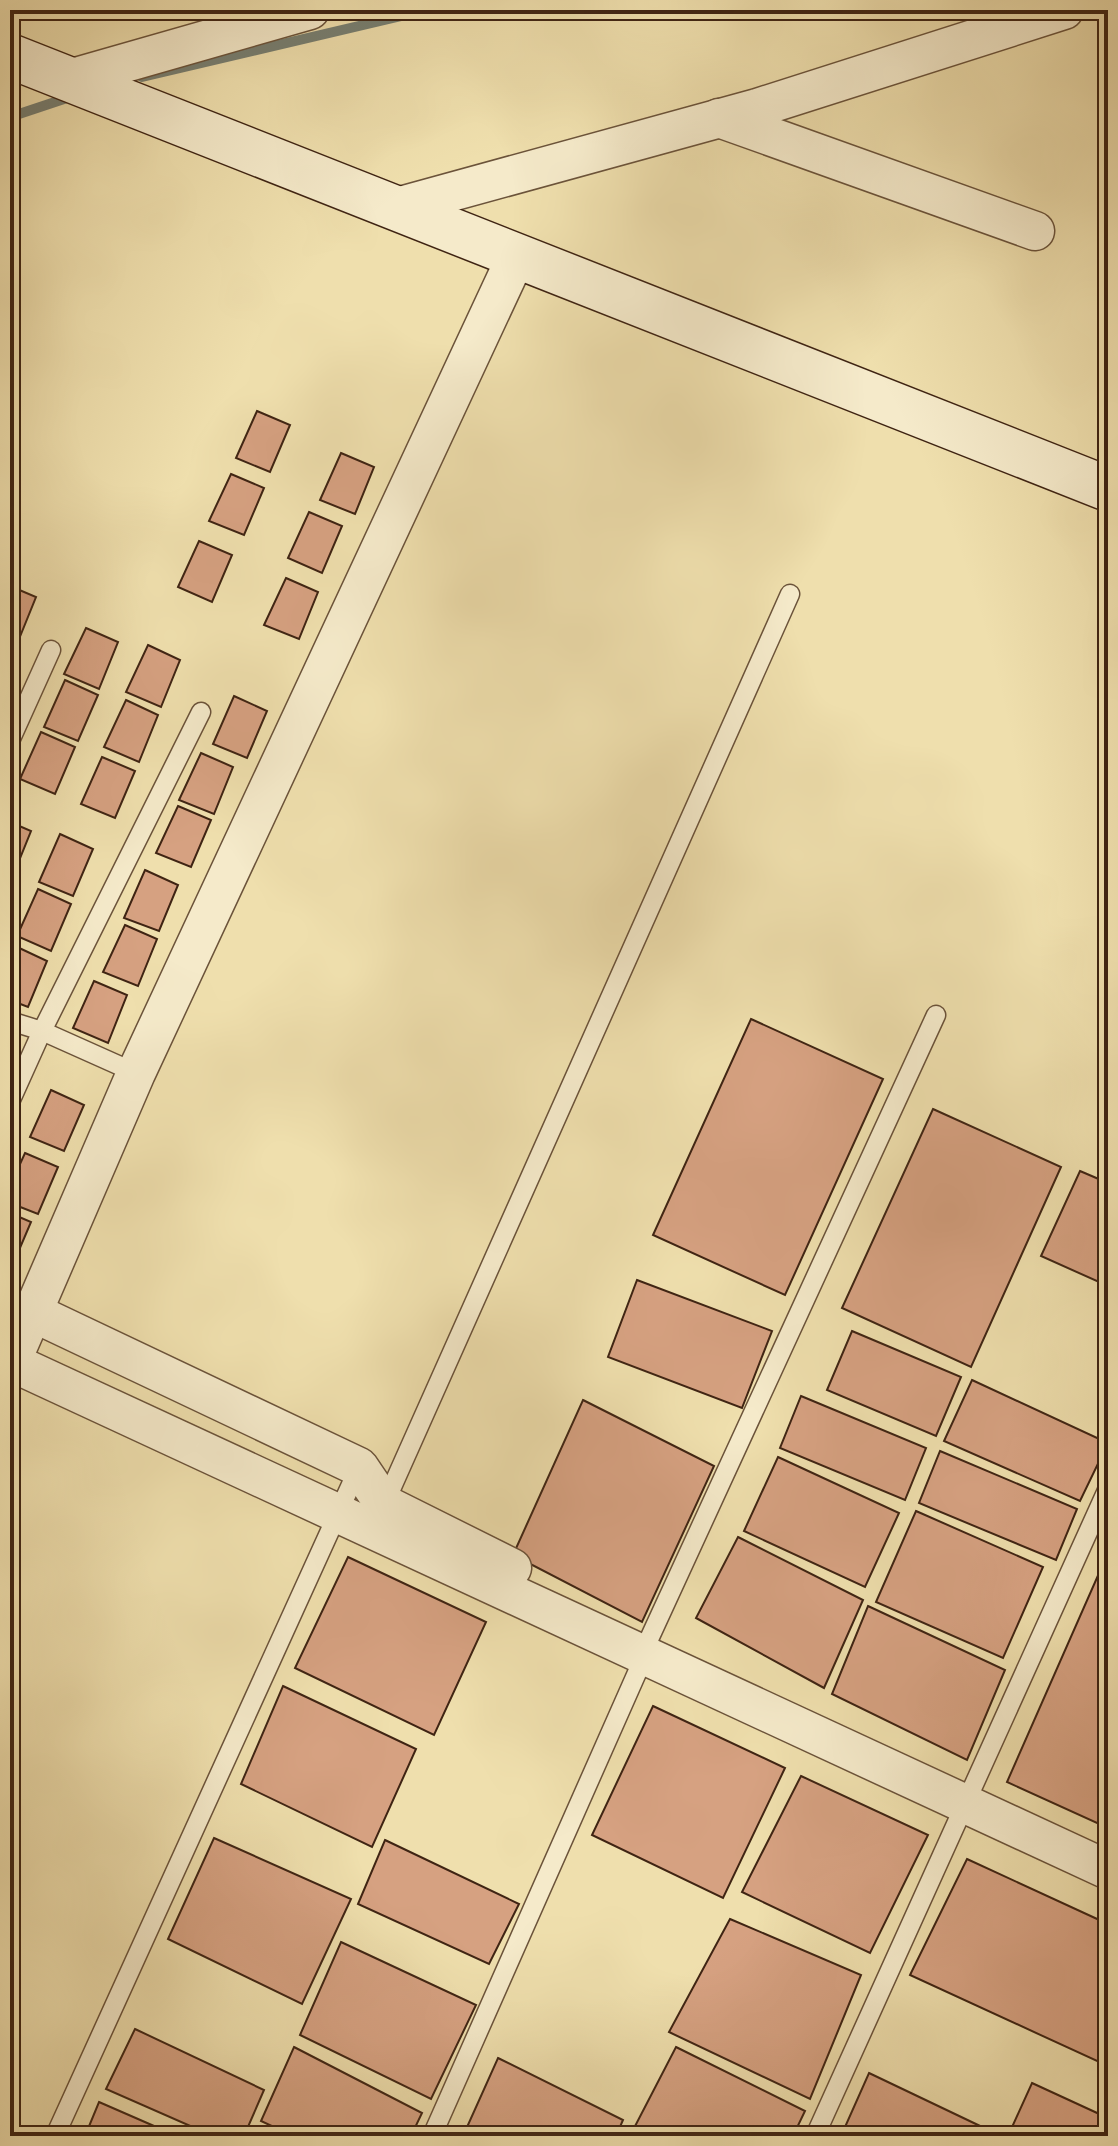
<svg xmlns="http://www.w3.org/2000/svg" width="1118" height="2146" font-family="'IM FELL Great Primer',serif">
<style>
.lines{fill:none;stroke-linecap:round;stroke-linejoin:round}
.stream{stroke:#777f72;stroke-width:10}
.building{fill:#d6a181;stroke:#3f2413;stroke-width:2}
.lane-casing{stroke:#6b533a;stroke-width:21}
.street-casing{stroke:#6b533a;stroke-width:41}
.secondary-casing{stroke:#3f2413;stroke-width:47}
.lane{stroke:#f5eaca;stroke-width:18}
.street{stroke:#f5eaca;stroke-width:38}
.secondary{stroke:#f5eaca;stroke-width:44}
</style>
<rect width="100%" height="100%" fill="#efdfad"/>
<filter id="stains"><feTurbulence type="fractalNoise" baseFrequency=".0025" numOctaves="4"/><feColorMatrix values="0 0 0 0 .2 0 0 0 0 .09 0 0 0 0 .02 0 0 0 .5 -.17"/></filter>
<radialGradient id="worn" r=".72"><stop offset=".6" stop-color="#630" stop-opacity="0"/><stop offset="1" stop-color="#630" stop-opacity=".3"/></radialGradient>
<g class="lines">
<!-- stream -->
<g class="stream">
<path d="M142,77L427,10"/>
<path d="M10,117L73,96"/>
</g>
</g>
<!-- building -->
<g class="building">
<path d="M257,411L290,425L270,472L236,458Z"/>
<path d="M341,453L374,467L355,514L320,500Z"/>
<path d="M231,474L264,488L244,535L209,521Z"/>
<path d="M309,512L342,526L322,573L288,558Z"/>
<path d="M199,541L232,555L212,602L178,587Z"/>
<path d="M286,578L318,592L299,639L264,625Z"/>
<path d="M10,586L36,597L17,644L10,641Z"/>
<path d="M86,628L118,642L99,689L64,674Z"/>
<path d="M148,645L180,660L161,707L126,692Z"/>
<path d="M65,680L98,695L78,741L44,727Z"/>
<path d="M234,696L267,711L247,758L213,744Z"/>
<path d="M126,700L158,715L139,762L104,747Z"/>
<path d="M41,732L75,747L55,794L20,779Z"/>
<path d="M201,753L233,767L214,814L179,800Z"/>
<path d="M102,757L135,771L115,818L81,804Z"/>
<path d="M178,806L211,820L191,867L156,853Z"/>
<path d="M10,822L31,831L12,878L10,877Z"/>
<path d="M60,834L93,849L73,896L39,882Z"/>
<path d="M145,870L178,885L159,931L124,918Z"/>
<path d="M38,889L71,904L51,951L17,936Z"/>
<path d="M125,925L157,939L138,986L103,972Z"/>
<path d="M15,946L47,961L28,1007L10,1000V957Z"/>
<path d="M94,981L127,995L108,1043L73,1028Z"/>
<path d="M751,1019L883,1079L785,1295L653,1235Z"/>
<path d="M51,1090L84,1105L64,1151L30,1137Z"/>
<path d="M933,1109L1061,1167L971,1367L842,1308Z"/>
<path d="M25,1153L58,1167L38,1214L10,1203V1186Z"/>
<path d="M1080,1171L1108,1183V1286L1041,1256Z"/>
<path d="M10,1213L31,1222L11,1269L10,1268Z"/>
<path d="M637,1280L772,1331L742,1408L608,1357Z"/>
<path d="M852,1331L961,1377L936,1436L827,1390Z"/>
<path d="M972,1380L1108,1443L1080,1501L944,1441Z"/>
<path d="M801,1396L926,1448L905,1500L780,1448Z"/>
<path d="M583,1400L714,1466L642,1622L513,1555Z"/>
<path d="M940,1451L1077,1509L1056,1560L919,1503Z"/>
<path d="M778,1457L899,1513L865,1587L744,1531Z"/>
<path d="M916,1511L1043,1567L1003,1658L876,1602Z"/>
<path d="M738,1537L863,1600L824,1688L696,1618Z"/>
<path d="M1107,1555H1108V1828L1007,1782Z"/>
<path d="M348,1557L486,1622L434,1735L295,1668Z"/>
<path d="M868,1606L1005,1670L967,1760L832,1694Z"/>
<path d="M283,1686L416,1749L372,1847L241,1784Z"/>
<path d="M653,1706L785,1768L723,1898L592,1835Z"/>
<path d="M801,1776L928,1835L870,1953L742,1892Z"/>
<path d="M214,1838L351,1899L302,2004L168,1939Z"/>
<path d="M385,1840L519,1904L489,1964L358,1904Z"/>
<path d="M967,1859L1108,1924V2066L910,1975Z"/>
<path d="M730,1919L861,1975L810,2099L669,2032Z"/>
<path d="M341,1942L476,2005L431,2099L300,2035Z"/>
<path d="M135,2029L264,2090L244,2136H213L106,2089Z"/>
<path d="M294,2047L422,2113L411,2136H293L261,2121Z"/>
<path d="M676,2047L805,2111L793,2136H641L632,2132Z"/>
<path d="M498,2058L623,2120L616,2136H463Z"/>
<path d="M869,2073L999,2135L841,2136Z"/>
<path d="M1032,2083L1108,2118V2136H1008Z"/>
<path d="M99,2102L177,2136H85Z"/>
</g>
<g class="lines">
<defs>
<g id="lane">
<path d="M10,741L51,650"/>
<path d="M10,1021L42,1031L136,1073"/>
<path d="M10,1102L42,1031L201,712"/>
<path d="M384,1505L790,594"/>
<path d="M55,2136L359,1467"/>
<path d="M432,2136L644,1657L650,1637L936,1015"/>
<path d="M815,2136L1108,1488"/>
</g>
<g id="street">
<path d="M69,79L310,10"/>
<path d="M719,118L1035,231"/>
<path d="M393,208L757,108L1064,10"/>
<path d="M32,1312L359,1467L384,1504L512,1568"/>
<path d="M11,1362L1108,1870"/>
<path d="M10,1365L136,1073L517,255"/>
</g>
<path id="secondary" d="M10,56L1108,489"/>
</defs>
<!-- lane casing -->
<use href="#lane" class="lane-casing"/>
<!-- street casing -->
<use href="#street" class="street-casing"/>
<!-- secondary casing -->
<use href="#secondary" class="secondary-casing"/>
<!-- lane -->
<use href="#lane" class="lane"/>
<!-- street -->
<use href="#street" class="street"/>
<!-- secondary -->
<use href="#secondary" class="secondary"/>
</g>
<!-- margin -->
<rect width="1118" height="2146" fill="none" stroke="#efdfad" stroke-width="40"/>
<rect x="12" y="12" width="1094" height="2122" fill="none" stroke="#3f2413" stroke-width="4"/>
<rect x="20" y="20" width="1078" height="2106" fill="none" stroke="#3f2413" stroke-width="2"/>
<rect width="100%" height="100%" filter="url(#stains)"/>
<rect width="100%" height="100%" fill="url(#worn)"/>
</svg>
